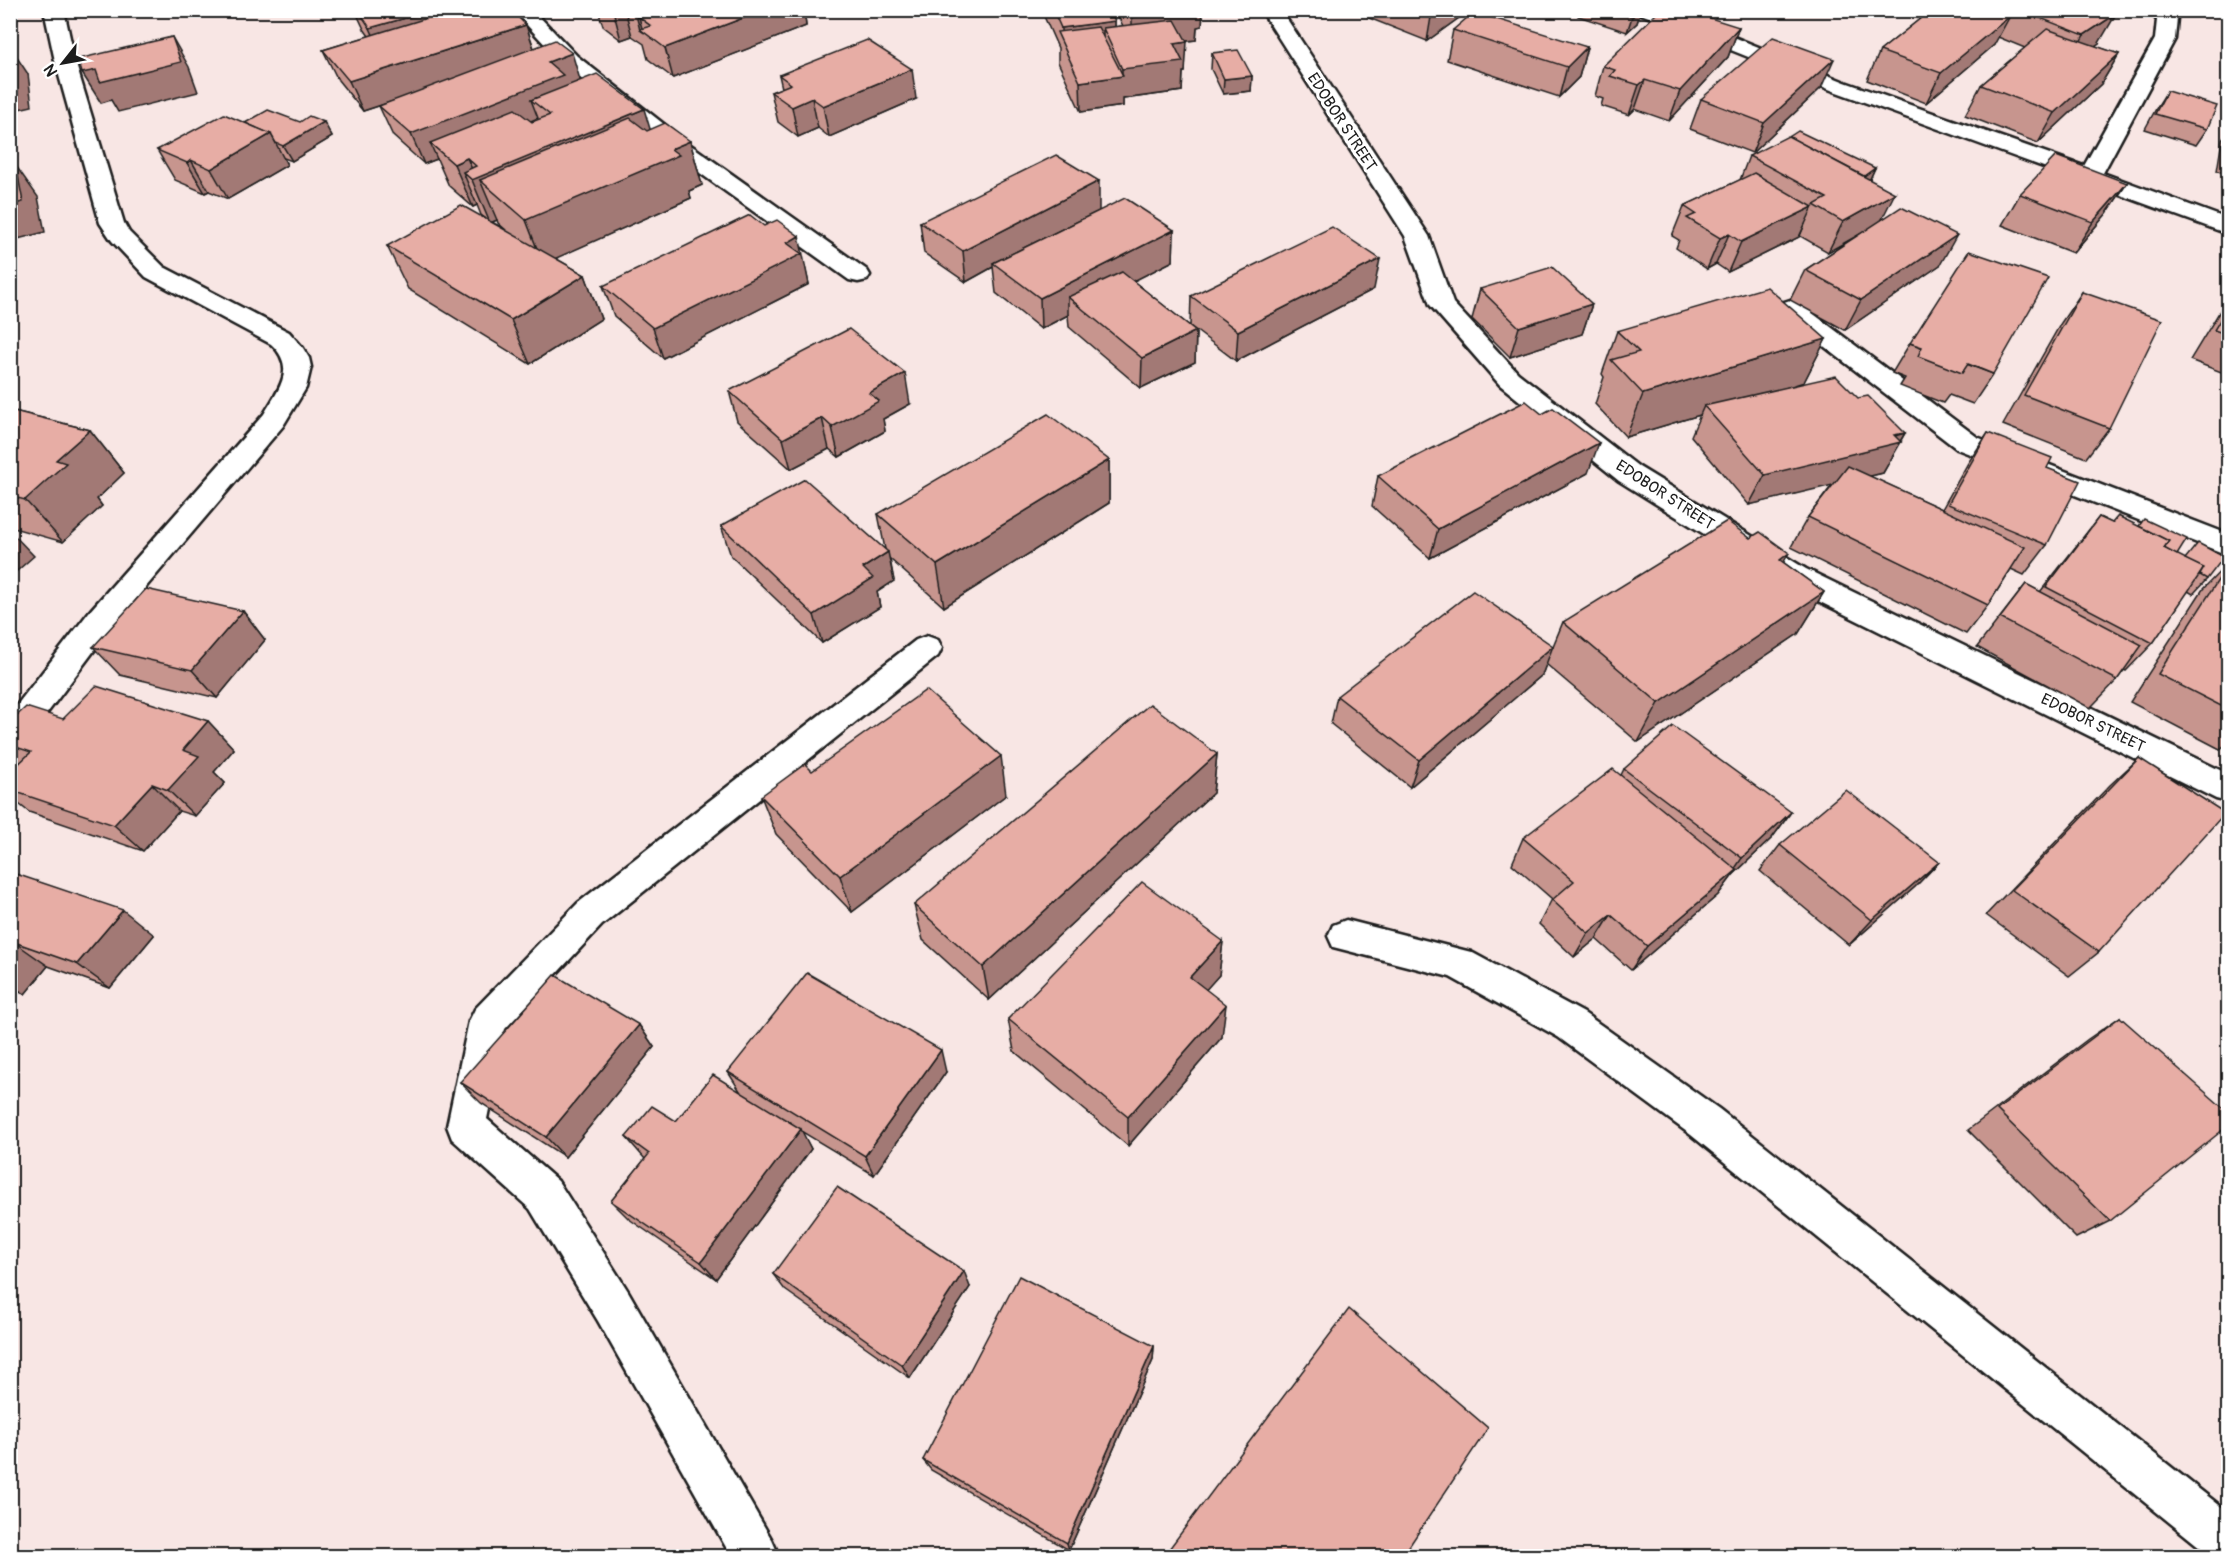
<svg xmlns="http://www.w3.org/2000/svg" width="2239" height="1567" font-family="Pangolin,sans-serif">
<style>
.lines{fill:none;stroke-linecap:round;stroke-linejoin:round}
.minor-casing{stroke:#1c1c1c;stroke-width:5}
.minor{fill:#fff;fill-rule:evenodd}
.wall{fill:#c7958e;stroke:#1c1c1c;stroke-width:1.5;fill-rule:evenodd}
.shaded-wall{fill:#a27974;stroke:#1c1c1c;stroke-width:1.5}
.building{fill:#e7ada5;stroke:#1c1c1c;stroke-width:1.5}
.labels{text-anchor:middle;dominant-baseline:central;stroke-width:6;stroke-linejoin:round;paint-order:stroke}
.street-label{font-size:16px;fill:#1c1c1c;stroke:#fff}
</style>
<rect width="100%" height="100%" fill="#f8e6e4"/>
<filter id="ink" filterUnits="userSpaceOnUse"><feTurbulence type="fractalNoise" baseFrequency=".0167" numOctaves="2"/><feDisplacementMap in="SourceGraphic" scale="12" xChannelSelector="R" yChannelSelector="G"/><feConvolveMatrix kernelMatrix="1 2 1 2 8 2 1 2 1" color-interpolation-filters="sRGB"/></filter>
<g filter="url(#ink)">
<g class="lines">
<defs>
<g id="minor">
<path d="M44,10H64L75,61L124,223L129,232L164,267L289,332L303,348L309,358L311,367L306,388L283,426L111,628L21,748L10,752V714L89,612L264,414C279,389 297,368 271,344L146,277L112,241L100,223L55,61Z"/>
<path d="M513,10H533L577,56L688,143L867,270L870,275L867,280L858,282L849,280L672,153L563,64Z"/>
<path d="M1261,10H1281L1429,236L1453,303L1518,373L1639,467L1806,569L2228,774V802L2216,799L1786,585L1619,481L1500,385L1430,305L1405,236Z"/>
<path d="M1639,10H1667L1845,82L2084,166L2155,39L2157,20L2148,10H2170L2177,18L2175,39L2103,173L2228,219V234L1831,90L1641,14Z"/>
<path d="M1790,300L1799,303L1977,437L2228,534V555L1957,449L1781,313L1778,308L1781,303Z"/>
<path d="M927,636L938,640L942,648L938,656L602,925L505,1029L487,1119L558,1181L628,1291L772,1540L779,1556H731L598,1321L530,1209L452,1139L447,1126L469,1021L475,1009L578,903L916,640Z"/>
<path d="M1346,920L1471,952L1584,1013L1719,1109L2228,1512V1556H2211L1691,1135L1558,1037L1450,977L1333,947L1328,936L1333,925Z"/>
</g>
</defs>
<!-- minor casing -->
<use href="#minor" class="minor-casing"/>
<!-- minor -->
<use href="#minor" class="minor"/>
</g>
<!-- wall -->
<g class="wall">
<path d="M355,10H511L526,25L534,48L650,130L690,141L702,185L689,191L691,198L555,258L585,275L601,319L530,364L408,289L387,246L485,218L481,215L477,205L473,207L449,186L437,159L424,164L393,136L379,106L387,103L363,111L338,80L323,50L369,36L364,29ZM497,220L498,223L506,230L492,222Z"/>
<path d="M598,10H804L806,26L673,78L648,59L644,44L632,36L621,40L603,26Z"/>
<path d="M1043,10H1110L1115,21V27L1123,26L1119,18V10H1203L1202,26L1197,27L1196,40L1186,41L1185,72H1183L1182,91L1123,99V106L1081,112L1058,62V48L1043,14Z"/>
<path d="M1370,10H1470L1427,41L1369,18Z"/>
<path d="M1579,10H1641L1637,23L1627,32L1578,16Z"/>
<path d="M1931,10H2108L2099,43L2095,46L2119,54L2101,84L2038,143L1965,115L1981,85L2025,48L1998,37L1994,45L1926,103L1867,80L1880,51Z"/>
<path d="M1739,27L1728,57L1669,121L1635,109L1629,115L1601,106L1603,99L1595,96L1603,66Z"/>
<path d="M1453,30L1587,47L1579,77L1559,97L1447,60Z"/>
<path d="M1212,53L1252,76L1251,91L1223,94L1211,69Z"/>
<path d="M779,75L916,99L829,137L818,128L798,137L778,122L771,92L782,88Z"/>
<path d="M1821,88L1752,153L1690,129L1701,99Z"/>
<path d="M2167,91L2207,129L2196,145L2145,129L2157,107Z"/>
<path d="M324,122L332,137L292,161L284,158L287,165L228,199L209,191L205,193L175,180L157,150L245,123Z"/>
<path d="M2229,131V174L2217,171L2222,140Z"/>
<path d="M1749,156L1875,168L1870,179L1882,220L1940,265L1845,330L1790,300L1805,270L1854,238L1828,252L1800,236L1805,224L1799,237L1728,272L1716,264L1707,269L1676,248L1679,240L1672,236L1684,206L1740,180Z"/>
<path d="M2127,183L2107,213L2073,253L2002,225L2020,194Z"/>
<path d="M1099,211L1174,230L1173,261L1133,281L1190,326L1191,296L1374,289L1236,361L1190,326L1196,331L1195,362L1141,388L1069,327L1068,315L1041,329L996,293L993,267L966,282L924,253L920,222Z"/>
<path d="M805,267L809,284L663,358L614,316L603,286L806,267Z"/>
<path d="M1480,289L1592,304L1582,334L1510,357L1472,319Z"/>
<path d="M2082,292L2109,428L2086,458L2003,425L2061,323Z"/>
<path d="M2229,296V375L2190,360Z"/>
<path d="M1617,331L1826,339L1804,382L1795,385L1858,398L1905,433L1883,473L1869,476L1942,509L1968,463L1988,433L2047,468V545L2024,575L2011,569L1988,605L1966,634L1791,547L1808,517L1833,484L1749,505L1691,436L1700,415L1626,437L1595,404L1604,377L1602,374Z"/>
<path d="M1910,343L1993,374L1973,404L1949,395L1943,403L1900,386L1905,378L1892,373Z"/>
<path d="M729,391L910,404L883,419L885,431L839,457L829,449L791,469L737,421Z"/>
<path d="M10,410L90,430L124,473L97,499L102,506L63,542L10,527Z"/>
<path d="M1109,460V503L944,607L890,559L894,581L877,592L880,607L822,643L731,556L721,526L885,549L878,514Z"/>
<path d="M1588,473L1430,558L1372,506L1378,476Z"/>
<path d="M2099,517L2177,555L2207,579L2193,594L2188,591L2153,643L2126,671L2124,670L2117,680L2090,708L1977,647L2026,584L2040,592Z"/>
<path d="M1783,562L1824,592L1798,634L1638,742L1546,664L1542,675L1410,787L1331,724L1337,696L1553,646L1563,622Z"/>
<path d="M2229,562V742L2220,749L2130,702L2203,589Z"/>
<path d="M243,611L265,640L217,698L120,675L93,647Z"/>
<path d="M63,719L208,721L234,749L214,772L225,783L195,816L179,811L143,851L29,812L10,797V772L20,763L10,754V722Z"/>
<path d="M1217,754L1213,793L989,1000L923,940L914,905Z"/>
<path d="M2139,758L2099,952L2069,976L1986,915L2110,785Z"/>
<path d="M1624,769L1791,812L1772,838L1733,875L1718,895L1631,970L1596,939L1574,957L1539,924L1552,899L1512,864L1523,838L1621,775Z"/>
<path d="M812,771L1006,795L852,912L776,834L761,796Z"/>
<path d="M1780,845L1939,862L1915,887L1849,945L1760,871Z"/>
<path d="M10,872L154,935L110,988L48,966L25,994L10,989Z"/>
<path d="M1223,941L1219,975L1206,989L1222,1037L1128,1146L1014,1051L1008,1019Z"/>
<path d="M2120,1017L2110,1221L2076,1238L1968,1130L2088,1039Z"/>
<path d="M639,1025L654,1047L565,1157L481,1103L460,1082Z"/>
<path d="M728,1072H946L874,1175L801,1131L811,1149L716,1279L629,1219L611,1201L645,1159L626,1137L676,1121L740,1091Z"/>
<path d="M773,1274L970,1287L910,1378L785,1290Z"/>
<path d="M1154,1346L1153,1360L1069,1550L931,1470L923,1460Z"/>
</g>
<!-- shaded-wall -->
<g class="shaded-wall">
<path d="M434,10H472L383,57L370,28Z"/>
<path d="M613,10H625L632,36L621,40Z"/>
<path d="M649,10H735L651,26L639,17L643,32L640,30L636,15Z"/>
<path d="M764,10H804L806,26L673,78L665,48Z"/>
<path d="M1191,10H1203L1202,26L1197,27L1196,40L1132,47V17Z"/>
<path d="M1433,10H1470L1427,41L1432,11Z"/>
<path d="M1639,10H1641L1637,23L1627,32L1632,17Z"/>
<path d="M2116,14L2099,43L2067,65L2084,35Z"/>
<path d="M2010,16L1994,45L1926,103L1941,73Z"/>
<path d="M1115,21V51L1103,28V52L1061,40V28Z"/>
<path d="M526,25L536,55L363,111L349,81Z"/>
<path d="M1739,27L1728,57L1669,121L1680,91Z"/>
<path d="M172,37L189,67L198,92L118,112L111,100L101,103L82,73Z"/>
<path d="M1187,42L1185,72H1183L1182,91L1123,99V106L1081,112L1080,82L1122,76V69L1174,44Z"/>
<path d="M10,47L28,74L32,106L10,111Z"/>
<path d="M1587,47L1579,77L1559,97L1567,67Z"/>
<path d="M572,53L581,83L531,100L538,118L445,156L430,143L437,159L424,164L411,134L548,62Z"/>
<path d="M2119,54L2101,84L2038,143L2055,113Z"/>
<path d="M1834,59L1821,88L1752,153L1764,123Z"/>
<path d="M912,69L916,99L829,137L823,106Z"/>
<path d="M1252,76L1251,91L1223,94L1224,79Z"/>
<path d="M1645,80L1635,109L1629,115L1639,85Z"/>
<path d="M812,98L818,128L798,137L792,107Z"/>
<path d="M644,109L657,152L480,180L497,220L490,223L472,180L463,172L477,205L473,207L454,164L467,158L476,178Z"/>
<path d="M324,122L332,137L292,161L283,146Z"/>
<path d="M271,134L287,165L228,199L211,169Z"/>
<path d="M690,141L702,185L689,191L691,198L543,264L526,220L671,149Z"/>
<path d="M191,160L209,191L205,193L187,163Z"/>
<path d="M16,166L38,197L45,232L10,241V205Z"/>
<path d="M1875,168L1868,183L1855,182Z"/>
<path d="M1099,181V211L993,263V267L966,282L963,251Z"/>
<path d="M2127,183L2107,213L2073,253L2093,222Z"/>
<path d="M1895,193L1880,223L1828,252L1843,222Z"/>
<path d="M1813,207L1799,237L1728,272L1741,242Z"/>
<path d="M1174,230L1173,261L1081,308L1068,297V315L1041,329L1040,298Z"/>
<path d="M1729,234L1716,264L1707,269L1720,238Z"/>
<path d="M1957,235L1940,265L1845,330L1861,300Z"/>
<path d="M799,236L809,284L663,358L653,328L787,243Z"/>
<path d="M1380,259L1374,289L1236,361L1238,331Z"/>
<path d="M585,275L601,319L530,364L511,320Z"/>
<path d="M1592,304L1582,334L1510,357L1519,327Z"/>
<path d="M1196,331L1195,362L1141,388L1142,358Z"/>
<path d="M1826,339L1804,382L1710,412L1704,406L1700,415L1626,437L1643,394Z"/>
<path d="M905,373L910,404L883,419L885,431L839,457L832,427L869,393Z"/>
<path d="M822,418L829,449L791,469L783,439Z"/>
<path d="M90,430L124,473L97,499L102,506L63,542L25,500L56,460Z"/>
<path d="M1905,433L1899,443L1901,442L1883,473L1749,505L1765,475Z"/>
<path d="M1599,443L1588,473L1430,558L1438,529Z"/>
<path d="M1109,460V503L944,607L937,565Z"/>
<path d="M10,531L34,556L10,577Z"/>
<path d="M888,552L894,581L877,592L880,607L822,643L814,615L863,568Z"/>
<path d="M1789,553L1765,595L1780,560Z"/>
<path d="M10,581L17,587L10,593Z"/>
<path d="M1824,592L1798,634L1638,742L1659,703Z"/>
<path d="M243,611L265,640L217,698L192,670Z"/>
<path d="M1553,646L1542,675L1410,787L1419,760Z"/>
<path d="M208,721L234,749L214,772L225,783L195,816L168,790L183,750Z"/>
<path d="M1217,754L1213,793L989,1000L983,967Z"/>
<path d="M1001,756L1006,795L852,912L840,876Z"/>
<path d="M152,784L179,811L143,851L114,825Z"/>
<path d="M1791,812L1772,838L1733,875L1718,895L1631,970L1647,946L1730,876L1742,858Z"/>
<path d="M1939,862L1915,887L1849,945L1872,920Z"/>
<path d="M123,910L154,935L110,988L77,964Z"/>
<path d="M1611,915L1596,939L1574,957L1588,933Z"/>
<path d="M1223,941L1219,975L1187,1011L1190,977Z"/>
<path d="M14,942L48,966L25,994L10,985V947Z"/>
<path d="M1226,1005L1222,1037L1128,1146V1117Z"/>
<path d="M639,1025L654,1047L565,1157L546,1137Z"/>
<path d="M941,1050L946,1072L874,1175L865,1156Z"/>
<path d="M801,1129L811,1149L716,1279L701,1262Z"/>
<path d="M964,1271L970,1287L910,1378L902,1365Z"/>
<path d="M1154,1346L1153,1360L1069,1550L1067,1543Z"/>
</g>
<!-- building -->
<g class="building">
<path d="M358,10H434L370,28Z"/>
<path d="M453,10H511L526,25L349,81L323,50Z"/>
<path d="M630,10H649L636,15Z"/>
<path d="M657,10H764L665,48L640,29L651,26L639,17Z"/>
<path d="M1053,10H1110L1115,21L1061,28Z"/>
<path d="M1129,10H1197L1132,17Z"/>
<path d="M1611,10H1639L1632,17Z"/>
<path d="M1660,10H1685L1739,27L1680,91L1645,80L1639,85L1610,76L1615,70L1603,66Z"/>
<path d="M1931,10H1995L2010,16L1941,73L1880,51Z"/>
<path d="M2020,10H2108L2116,14L2084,35Z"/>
<path d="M1474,12L1587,47L1567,67L1453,30Z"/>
<path d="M1175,20L1187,42L1174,44L1183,62L1122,69L1103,28Z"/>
<path d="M1098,27L1123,76L1080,82L1057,32Z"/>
<path d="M2047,29L2119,54L2055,113L1981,85Z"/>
<path d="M172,37L181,62L100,82L96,70L82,73L78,59Z"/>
<path d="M1773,37L1834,59L1764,123L1701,99Z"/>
<path d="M555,40L572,53L548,62L563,75L411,134L379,106Z"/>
<path d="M867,40L912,69L823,106L812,98L792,107L771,92L791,84L779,75Z"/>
<path d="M1238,50L1252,76L1224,79L1212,53Z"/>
<path d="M597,74L644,109L472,180L463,172L476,166L467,158L454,164L430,143L515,109L532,122L550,115L531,100Z"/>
<path d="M2167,91L2217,106L2207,129L2155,114Z"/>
<path d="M268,110L300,122L309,116L324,122L283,146L276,143L271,134L245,123Z"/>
<path d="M224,114L271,134L211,169L191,160L187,163L157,150Z"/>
<path d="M630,118L647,131L665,123L690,141L671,149L679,155L526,220L480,180Z"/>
<path d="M1798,131L1875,168L1864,176L1789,137Z"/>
<path d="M1788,136L1895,193L1843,222L1814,205L1827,198L1749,156Z"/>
<path d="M1056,155L1099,181L963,251L920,222Z"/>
<path d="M2056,156L2127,183L2093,222L2020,194Z"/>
<path d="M16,166L23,202L10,205V168Z"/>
<path d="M1754,173L1813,207L1741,242L1729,234L1720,238L1687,218L1696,214L1684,206Z"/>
<path d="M1125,198L1174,230L1040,298L993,263Z"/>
<path d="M461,205L585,275L511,320L387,246Z"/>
<path d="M1901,207L1957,235L1861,300L1805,270Z"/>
<path d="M750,215L764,226L777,220L799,236L787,243L802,254L653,328L603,286Z"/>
<path d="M1332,227L1380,259L1238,331L1191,296Z"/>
<path d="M1969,251L2048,278L1993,374L1968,364L1962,373L1918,356L1922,347L1910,343Z"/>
<path d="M1552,267L1592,304L1519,327L1480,289Z"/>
<path d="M1122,272L1196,331L1142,358L1068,297Z"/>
<path d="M1767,287L1826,339L1643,394L1611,360L1639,352L1617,331Z"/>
<path d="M2082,292L2162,320L2109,428L2024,395Z"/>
<path d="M2229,305V335L2214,330Z"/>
<path d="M849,329L905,373L869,393L879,401L832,427L822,418L783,439L729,391Z"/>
<path d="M1836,376L1858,398L1868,396L1905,433L1894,435L1901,442L1765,475L1704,406Z"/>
<path d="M1526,401L1542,414L1553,408L1599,443L1438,529L1378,476Z"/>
<path d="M10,410L90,430L56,460L66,463L25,500L10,496Z"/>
<path d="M1048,414L1109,460L937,565L878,514Z"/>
<path d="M1988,433L2052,458L2047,468L2080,481L2047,545L1948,504Z"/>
<path d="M1848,466L2025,547L1988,605L1808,517Z"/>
<path d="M805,479L888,552L863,568L873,578L814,615L721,526Z"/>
<path d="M2118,516L2169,541L2164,548L2204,568L2153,643L2046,587L2099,517L2112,523Z"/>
<path d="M2144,519L2187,539L2177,555L2164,548L2169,541L2139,526Z"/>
<path d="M1727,521L1750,538L1760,532L1789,553L1780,560L1824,592L1659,703L1563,622Z"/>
<path d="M2198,543L2224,557L2207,579L2200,575L2204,568L2185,559Z"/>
<path d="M2229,563V710L2158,674Z"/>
<path d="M2026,584L2142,645L2117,680L2000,618Z"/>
<path d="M146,589L243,611L192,670L93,647Z"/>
<path d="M1473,591L1553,646L1419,760L1337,696Z"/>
<path d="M96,686L208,721L183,750L199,756L168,790L152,784L114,825L10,790V772L31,752L10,745V722L26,707L63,719Z"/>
<path d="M926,690L1001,756L840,876L761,796L805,764L812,771Z"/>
<path d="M1150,704L1217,754L983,967L914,905Z"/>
<path d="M1673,726L1791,812L1742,858L1624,769Z"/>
<path d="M2139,758L2225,813L2099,952L2012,890Z"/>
<path d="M1613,769L1737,870L1647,946L1611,915L1588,933L1552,900L1574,881L1523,838Z"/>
<path d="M1846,790L1939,862L1872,920L1780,845Z"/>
<path d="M10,872L123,910L77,964L14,942L10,947Z"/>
<path d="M1142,882L1223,941L1190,977L1226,1005L1128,1117L1008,1019Z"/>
<path d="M807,973L941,1050L865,1156L728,1072Z"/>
<path d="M555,975L639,1025L546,1137L460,1082Z"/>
<path d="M2120,1017L2229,1113V1125L2110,1221L1997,1110Z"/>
<path d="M713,1075L801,1129L701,1262L611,1201L649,1154L626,1137L652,1106L676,1121Z"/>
<path d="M837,1187L964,1271L902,1365L773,1274Z"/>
<path d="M1019,1276L1154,1346L1067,1543L923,1460Z"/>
<path d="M1349,1309L1488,1428L1402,1557H1163Z"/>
</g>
</g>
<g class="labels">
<!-- street labels -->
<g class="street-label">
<text transform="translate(1342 122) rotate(57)">EDOBOR STREET</text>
<text transform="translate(1665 495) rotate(33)">EDOBOR STREET</text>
<text transform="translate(2093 723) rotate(26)">EDOBOR STREET</text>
</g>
</g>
<!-- margin -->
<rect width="2239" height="1567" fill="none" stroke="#fff" stroke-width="36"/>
<rect x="18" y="18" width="2203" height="1531" fill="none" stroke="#1c1c1c" stroke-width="2" filter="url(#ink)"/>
<!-- north arrow -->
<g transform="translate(63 63) rotate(239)" stroke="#ffffff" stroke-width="4.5" paint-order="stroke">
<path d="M0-4.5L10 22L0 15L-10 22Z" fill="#1c1c1c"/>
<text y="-9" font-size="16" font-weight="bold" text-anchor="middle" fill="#1c1c1c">N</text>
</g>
</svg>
